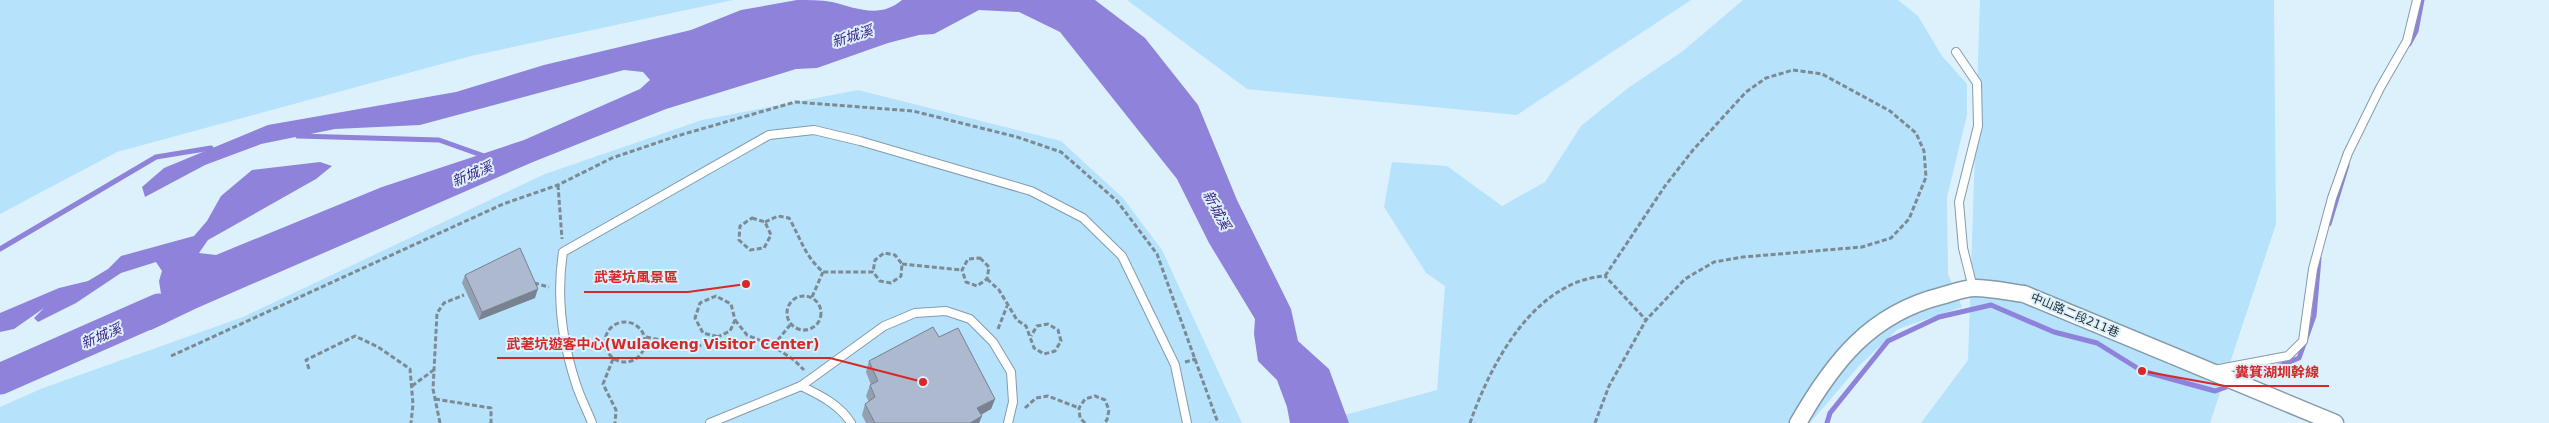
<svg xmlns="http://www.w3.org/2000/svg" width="2549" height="423" font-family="'DejaVu Sans','Noto Sans TC',sans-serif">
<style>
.green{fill:#b6e2fc}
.water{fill:#8e82da}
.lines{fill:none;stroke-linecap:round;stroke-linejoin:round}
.stream{stroke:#8e82da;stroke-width:5}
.river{stroke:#8e82da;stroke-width:31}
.service-casing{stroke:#849ba9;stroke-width:10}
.minor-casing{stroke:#849ba9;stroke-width:19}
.path{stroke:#7c8a93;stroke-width:3;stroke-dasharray:5 2.5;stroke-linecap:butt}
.service{stroke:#fff;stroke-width:8}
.minor{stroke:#fff;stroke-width:16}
.wall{fill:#949fb1}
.shaded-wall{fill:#788290}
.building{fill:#acb9ce;stroke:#788290}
.labels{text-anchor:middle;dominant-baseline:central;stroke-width:4;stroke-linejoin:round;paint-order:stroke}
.street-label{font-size:12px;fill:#263035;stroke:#ddf1fd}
.water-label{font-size:14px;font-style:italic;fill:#3f2289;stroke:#ddf1fd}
.leader{fill:none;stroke:#d62828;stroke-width:2}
.callout-dot{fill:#d62828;stroke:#ddf1fd;stroke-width:2}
.callout-label{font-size:14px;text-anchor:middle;font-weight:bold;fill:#d62828;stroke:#ddf1fd;stroke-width:4;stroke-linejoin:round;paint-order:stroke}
</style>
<rect width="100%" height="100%" fill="#ddf1fd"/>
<!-- green -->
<g class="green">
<path d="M0,0H733L471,56L117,152L0,214Z"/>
<path d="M1127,0H1691L1517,115L1247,89Z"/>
<path d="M1743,0H1898L1918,16L1942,56L1967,84V115L1947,197L1948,274L1962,307L1898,329L1858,367L1810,423H1315L1437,390L1445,286L1426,273L1384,207L1392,162L1447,166L1502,206L1545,182L1581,126L1628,88L1683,51Z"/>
<path d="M1980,0H2274L2276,224L2210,423H1921L1968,360Z"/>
<path d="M858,90L1061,141L1123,198L1162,250L1242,423H0V407L43,388L243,317L545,174L702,120Z"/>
</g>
<!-- water -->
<path class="water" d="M797,0C808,0 821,0 832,2C856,8 880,19 902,0H1095L1145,38L1198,105L1237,200L1291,309L1298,341L1329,369L1349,423H1290L1287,407L1277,380L1258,361L1254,334L1255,319L1209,243L1177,179L1060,32L1019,12L979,10L934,34L919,35L888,43L817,68L796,69L666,109L533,162L197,308L151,330L124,331L117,321L140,304L161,294L159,281L162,271L156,262L121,273L76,303L38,322L34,318L44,308L14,329L0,332V313L59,288L88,281L108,269L121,256L194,236L207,221L221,196L252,170L320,162L332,166L316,179L208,240L199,253L216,255L382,187L524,140L640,89L650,80L643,72L624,70L420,125L335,129L261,144L205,165L145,197L142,187L164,168L268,125L456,92L544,65L691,30L741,10Z"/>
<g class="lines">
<!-- stream -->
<g class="stream">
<path d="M2409,44L2416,31L2422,0"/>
<path d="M298,136L439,140L487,157"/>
<path d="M2329,224L2347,165"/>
<path d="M0,249L156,157L211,148"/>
<path d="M2244,380L2299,358L2314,316L2319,258"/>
<path d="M1827,423L1830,413L1888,341L1939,317L1991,305L2054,332L2097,343L2142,371L2215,391L2232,385"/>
</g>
<!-- river -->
<path class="river" d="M0,379L159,309"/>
<defs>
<g id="service">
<path d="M1956,52L1977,83L1978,126L1959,202L1963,248L1973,288"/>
<path d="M2214,370L2288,356L2303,341L2313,269L2332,198L2348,153L2380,88L2407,41L2417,0"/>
<path d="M801,386C820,395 840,405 851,423"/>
<path d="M592,423C587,410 580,397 576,384C562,341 556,297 563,252L769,135L814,130L860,141L1031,191L1083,218L1122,256L1175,365L1187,423"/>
<path d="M710,423L801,386L884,326L915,313L946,311L970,319L993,342L1011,372L1013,402L1008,423"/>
</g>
<path id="minor" d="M1798,423C1833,362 1870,314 1941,296C1952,293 1964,288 1975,288C1991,288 2008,292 2024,294L2335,423"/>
</defs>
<!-- service casing -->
<use href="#service" class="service-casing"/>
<!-- minor casing -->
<use href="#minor" class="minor-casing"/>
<!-- path -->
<g class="path">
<path d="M558,185L562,239"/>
<path d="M752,218L765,222L771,235L764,248L750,250L739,240L740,226Z"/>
<path d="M765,222L778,216L789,218C801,239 804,255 823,272H873L880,281L891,283L901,276L902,264L895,255L884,253L875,260L873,272"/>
<path d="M980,258L989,267L987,279L977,286L966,282L962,270L968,259Z"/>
<path d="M902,264L961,270"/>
<path d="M1605,276L1665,186L1693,150L1746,92L1766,78L1793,70L1822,74L1890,111L1916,133L1924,151L1926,177L1909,219L1891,238L1862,247L1743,257L1714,262L1685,279L1646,320"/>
<path d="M987,279L999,290L1017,320L1026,326L1034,348L1044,354L1055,351L1061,341L1058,330L1048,324L1037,326L1031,336"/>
<path d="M534,283L549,287"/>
<circle cx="804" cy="313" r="17"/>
<path d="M812,297L823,272"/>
<path d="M735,320L747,335L773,346L794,360L804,370"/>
<circle cx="625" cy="342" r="20"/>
<path d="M998,329L1007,306"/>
<path d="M646,337L670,342L683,348L697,347L730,331L735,320L731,304L716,296L700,303L695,318L703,333L719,337"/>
<path d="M773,346L790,325"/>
<path d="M171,356L503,204L558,185L612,158L677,136L795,102L913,111L1017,137L1061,152L1117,201L1157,254L1218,423"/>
<path d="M613,359L603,384L616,410L615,423"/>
<path d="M1185,362L1196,359"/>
<path d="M309,369L306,360L355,336L378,347L410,369L413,404L411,423"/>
<path d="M412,386L435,369"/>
<path d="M435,399L491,408V423"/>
<path d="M1025,408L1036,398L1048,396L1079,408"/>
<path d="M440,423L433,389L437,313L444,303L464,295"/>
<path d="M1085,423L1080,418L1079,408L1085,399L1095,396L1105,400L1109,410L1107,420L1103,423"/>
<path d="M1470,423C1491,363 1534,281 1605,276"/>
<path d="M1595,423L1609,386L1646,320L1605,276"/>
</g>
<!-- service -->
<use href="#service" class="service"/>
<!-- minor -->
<use href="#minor" class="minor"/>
</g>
<!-- wall -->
<g class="wall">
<path d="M465,275L535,298L479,320L462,283Z"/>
<path d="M939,337L995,399L991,409L981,415L979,423H866L862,415L865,404L869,402L866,396L870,385H871L866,372L869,361Z"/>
</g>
<!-- shaded-wall -->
<g class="shaded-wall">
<path d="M538,289L535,298L479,320L482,312Z"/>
<path d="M995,399L991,409L973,419L977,408Z"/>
<path d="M982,416L979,423H970Z"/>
</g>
<!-- building -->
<g class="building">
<path d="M520,248L538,289L482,312L465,275Z"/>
<path d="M933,327L939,337L958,328L995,399L977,408L982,416L970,423H875L865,404L875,397L870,385L878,381L869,361Z"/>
</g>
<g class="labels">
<!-- street labels -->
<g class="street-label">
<text transform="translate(2075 315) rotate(23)">中山路二段211巷</text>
</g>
<!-- water labels -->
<g class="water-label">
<text transform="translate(852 36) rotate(-17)">新城溪</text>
<text transform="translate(472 174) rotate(-23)">新城溪</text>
<text transform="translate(1217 210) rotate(62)">新城溪</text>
<text transform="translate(101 336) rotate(-23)">新城溪</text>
</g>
</g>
<!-- callouts -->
<path class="leader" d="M746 284L688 292H584M923 382L830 358H497M2142 371L2225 386H2329"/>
<g class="callout-dot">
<circle cx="746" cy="284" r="5"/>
<circle cx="923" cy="382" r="5"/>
<circle cx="2142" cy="371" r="5"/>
</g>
<g class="callout-label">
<text x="636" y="282">武荖坑風景區</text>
<text x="663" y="349">武荖坑遊客中心(Wulaokeng Visitor Center)</text>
<text x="2277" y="377">糞箕湖圳幹線</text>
</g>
</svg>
